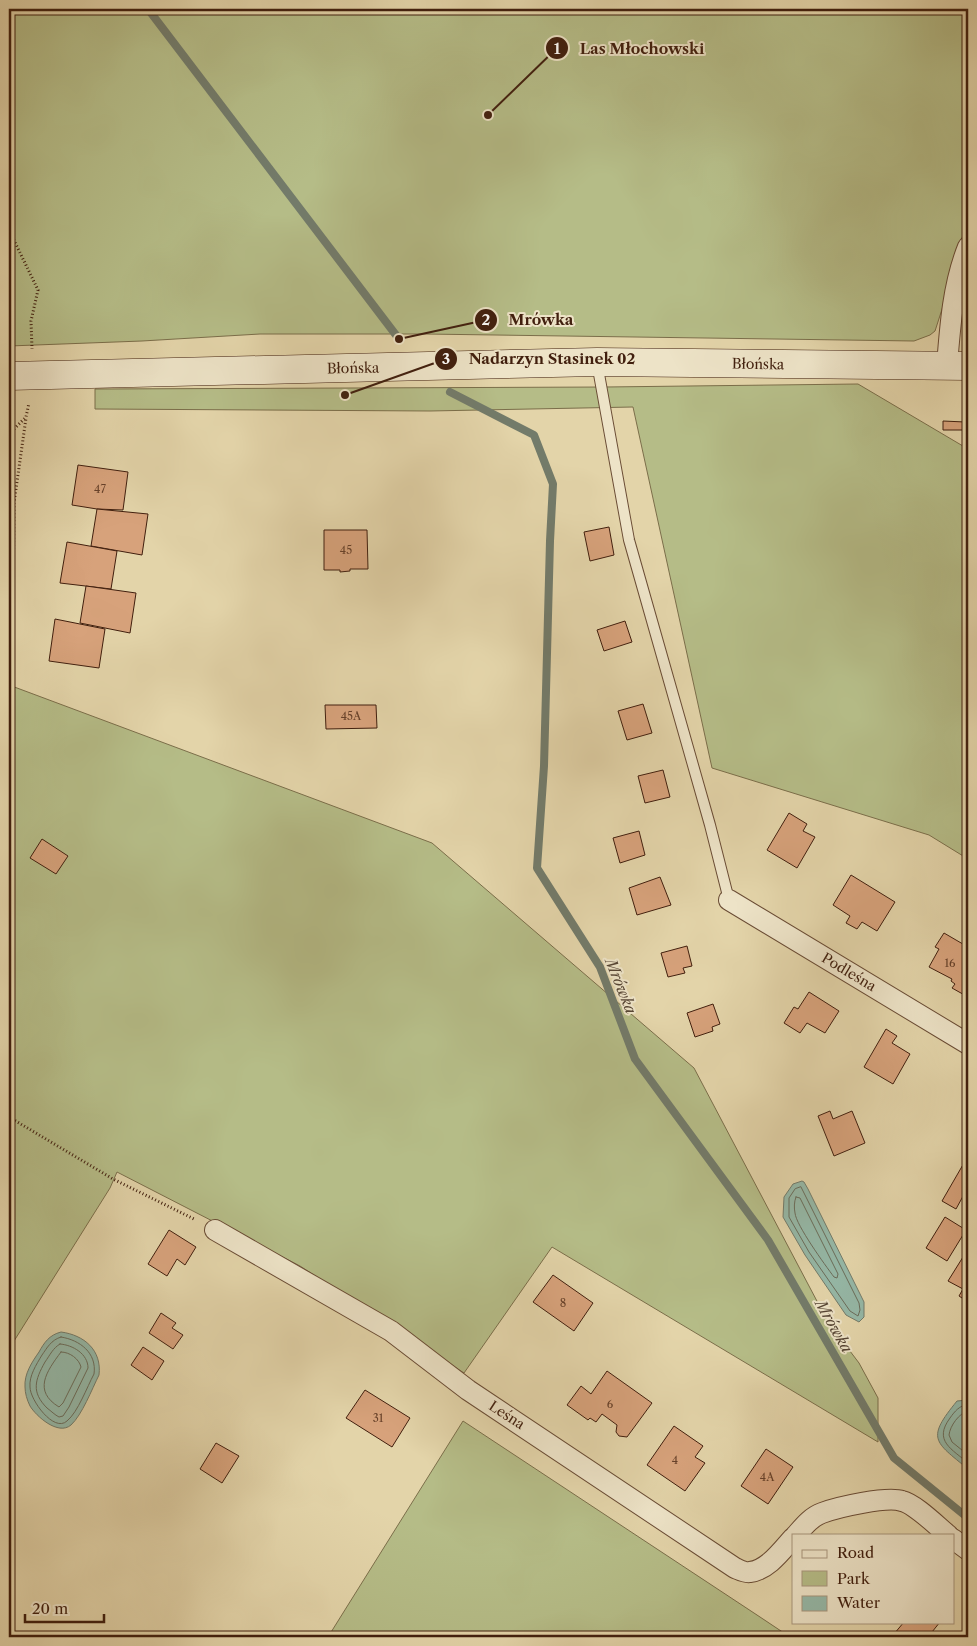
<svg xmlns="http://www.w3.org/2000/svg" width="977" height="1646" font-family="'Libre Caslon Text',serif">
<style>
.green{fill:#b5bc87;stroke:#7b6e4a}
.water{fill:#95b8a7;stroke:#737b6a}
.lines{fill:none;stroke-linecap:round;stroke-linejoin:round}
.shore{stroke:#6b6c5a;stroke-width:1}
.stream{stroke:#737b6a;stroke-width:8}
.building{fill:#d7a27b;stroke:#411f0e}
.service-casing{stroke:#6a4c35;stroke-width:12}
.minor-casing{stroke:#6a4c35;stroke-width:22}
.secondary-casing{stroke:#411f0e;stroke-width:29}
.path{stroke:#411f0e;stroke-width:3;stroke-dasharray:1 2.5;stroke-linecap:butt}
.service{stroke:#ede3c7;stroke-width:10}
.minor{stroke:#ede3c7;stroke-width:20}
.secondary{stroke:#ede3c7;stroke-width:28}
.labels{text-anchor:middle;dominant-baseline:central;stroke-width:4;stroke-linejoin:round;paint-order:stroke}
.number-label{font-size:11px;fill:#664029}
.street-label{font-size:14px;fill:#411f0e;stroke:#ede3c7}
.water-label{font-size:15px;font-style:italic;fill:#564534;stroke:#ede3c7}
.leader{fill:none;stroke:#411f0e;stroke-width:2}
.callout-dot{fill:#411f0e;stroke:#ede3c7;stroke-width:2}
.mark-label{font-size:15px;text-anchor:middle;font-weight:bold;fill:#fff}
.callout-label{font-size:15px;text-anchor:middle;font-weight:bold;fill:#411f0e;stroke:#ede3c7;stroke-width:4;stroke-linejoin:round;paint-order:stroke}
</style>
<rect width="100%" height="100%" fill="#e3d4a9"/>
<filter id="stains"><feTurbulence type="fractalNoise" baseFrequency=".004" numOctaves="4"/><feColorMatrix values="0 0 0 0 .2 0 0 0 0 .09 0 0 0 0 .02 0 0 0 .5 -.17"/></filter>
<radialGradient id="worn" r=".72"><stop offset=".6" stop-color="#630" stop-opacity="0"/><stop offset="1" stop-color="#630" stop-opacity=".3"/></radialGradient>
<!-- green -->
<g class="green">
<path d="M9,9H968V222L955,256L945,300L935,331L930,335L914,341L425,334H260L142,341L9,346Z"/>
<path d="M858,384L968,449V859L929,835L712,768L633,407L430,411L95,409V389L605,387Z"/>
<path d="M9,685L432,843L694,1068L828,1322L859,1363L878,1398V1442L552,1247L464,1373L300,1266L117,1172L110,1188L9,1349Z"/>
<path d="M463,1421L757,1615L790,1637H328Z"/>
</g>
<!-- water -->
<g class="water">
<path d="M802,1181L804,1182L808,1189L864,1302V1317L859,1322L846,1315L805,1255L783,1217L784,1197L793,1184Z"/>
<path d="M61,1332C84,1335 102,1350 99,1375C92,1389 82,1415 71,1425C58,1436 36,1416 30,1406C27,1400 25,1393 25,1387C24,1374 32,1362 39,1352C44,1343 49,1335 61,1332Z"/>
<path d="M968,1400V1469C934,1441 926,1439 957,1401Z"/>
</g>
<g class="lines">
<!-- shore -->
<g class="shore">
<path d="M801,1187L859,1303L860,1310L858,1316L850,1311L809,1252L789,1217V1198L795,1189Z"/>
<path d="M796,1197L800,1198L838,1274L837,1278L834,1277C825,1265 796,1225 795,1213C794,1208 794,1202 796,1197Z"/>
<path d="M61,1337C80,1340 97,1353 94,1374C87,1387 78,1412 67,1421C54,1433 30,1400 30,1387C29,1376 36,1365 42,1355C47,1348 51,1340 61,1337Z"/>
<path d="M60,1344C73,1345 88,1354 88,1368L69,1407L63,1416L59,1417C55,1415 51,1411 47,1408C31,1392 35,1380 45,1362C50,1355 53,1348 60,1344Z"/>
<path d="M61,1352C70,1352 79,1359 81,1367L63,1403L59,1407C33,1391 46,1372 61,1352Z"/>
<path d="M968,1404C959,1406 955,1411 950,1418C933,1441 952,1449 968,1463"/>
<path d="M968,1411C959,1413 950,1426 949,1435L952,1442L968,1455"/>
</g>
<!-- stream -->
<g class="stream">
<path d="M148,9L399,339"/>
<path d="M450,392L534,435L553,484L550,541L544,766L537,868L600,967L635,1059L768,1240L894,1458L968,1518"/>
</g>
</g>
<!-- building -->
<g class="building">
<path d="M943,421L965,422V430H943Z"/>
<path d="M78,465L128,472L123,510L97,509L72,505Z"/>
<path d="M97,509L148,514L142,555L91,546Z"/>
<path d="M609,527L614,555L590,561L584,532Z"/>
<path d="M324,530H367L368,569H350V571L340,572V570H324Z"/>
<path d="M67,542L117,551L111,589L60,583Z"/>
<path d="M86,586L136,593L130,633L80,623Z"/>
<path d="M55,619L105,629L99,668L49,661Z"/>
<path d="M625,621L632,642L604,651L597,630Z"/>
<path d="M643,704L652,733L627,740L618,711Z"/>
<path d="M325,705H376L377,728L326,729Z"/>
<path d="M663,770L670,797L645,803L638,776Z"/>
<path d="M789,813L807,824L803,831L815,837L797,868L767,850Z"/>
<path d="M639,831L645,855L620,863L613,838Z"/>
<path d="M42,839L68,856L56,874L30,858Z"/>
<path d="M851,875L895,902L877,931L862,922L857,929L846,923L850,916L833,905Z"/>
<path d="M660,877L671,905L637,915L629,888Z"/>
<path d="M944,933L968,947V997L952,988L955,984L951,981L952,979L929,967L939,949L935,947Z"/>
<path d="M687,946L692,966L683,968L685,973L668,977L661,953Z"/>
<path d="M809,992L839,1011L825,1033L807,1023L800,1033L784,1023L794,1007L798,1009Z"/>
<path d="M713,1004L720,1024L712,1027L713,1031L695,1037L687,1013Z"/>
<path d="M886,1029L897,1036L892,1043L910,1054L893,1084L864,1067Z"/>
<path d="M830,1111L833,1119L852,1111L865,1143L834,1156L818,1116Z"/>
<path d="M968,1156V1187L956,1209L942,1201Z"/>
<path d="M945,1217L966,1230L947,1261L926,1248Z"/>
<path d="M169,1230L196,1247L185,1265L177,1259L167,1276L148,1264Z"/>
<path d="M963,1257L968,1261V1302L959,1296L963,1289L948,1281Z"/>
<path d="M553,1275L593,1303L574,1331L533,1302Z"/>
<path d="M161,1313L176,1323L172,1328L183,1335L173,1349L149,1333Z"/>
<path d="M143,1347L164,1361L152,1380L131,1365Z"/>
<path d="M607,1371L652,1403L627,1437L619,1436L616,1432L617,1425L602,1414L596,1422L590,1418L588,1420L567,1405L581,1386L591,1394Z"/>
<path d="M365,1390L410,1418L392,1447L346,1418Z"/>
<path d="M674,1426L703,1446L695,1457L705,1463L685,1491L647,1465Z"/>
<path d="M216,1443L239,1456L222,1483L200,1469Z"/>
<path d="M766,1449L793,1467L768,1504L741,1486Z"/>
<path d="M904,1622H940L928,1637H898L894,1634Z"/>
</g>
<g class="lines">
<defs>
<path id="service" d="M597,363L629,540L710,825L729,900"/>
<g id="minor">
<path d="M947,366C950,326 953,284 968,247"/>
<path d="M729,900L968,1044"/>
<path d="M215,1230L391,1331L468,1390L735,1568C740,1570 745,1573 750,1572C768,1570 782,1550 793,1538"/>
<path d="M796,1535C804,1526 811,1517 822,1513C838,1507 887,1496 902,1501C915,1504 937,1526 948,1535"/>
<path d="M953,1539L968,1550"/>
</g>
<path id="secondary" d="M9,376L597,362L968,366"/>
</defs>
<!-- service casing -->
<use href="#service" class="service-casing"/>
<!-- minor casing -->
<use href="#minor" class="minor-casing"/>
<!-- secondary casing -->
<use href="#secondary" class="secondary-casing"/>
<!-- path -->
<g class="path">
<path d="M9,230L38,290L31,321L32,349"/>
<path d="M9,434L26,417L29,403"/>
<path d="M9,615L13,605L14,503L26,418"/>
<path d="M9,1117L113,1179L194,1219"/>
</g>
<!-- service -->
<use href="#service" class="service"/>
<!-- minor -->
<use href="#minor" class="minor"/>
<!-- secondary -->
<use href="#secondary" class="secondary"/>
</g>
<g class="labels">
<!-- number labels -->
<g class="number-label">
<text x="100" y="489">47</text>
<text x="346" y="550">45</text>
<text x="351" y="716">45A</text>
<text x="950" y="963">16</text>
<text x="563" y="1303">8</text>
<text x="610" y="1404">6</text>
<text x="378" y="1418">31</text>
<text x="675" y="1460">4</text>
<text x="767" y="1477">4A</text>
</g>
<!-- street labels -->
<g class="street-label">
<text transform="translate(758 364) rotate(1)">Błońska</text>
<text transform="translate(353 368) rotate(-1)">Błońska</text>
<text transform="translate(849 972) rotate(31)">Podleśna</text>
<text transform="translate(507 1415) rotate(33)">Leśna</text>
</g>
<!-- water labels -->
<g class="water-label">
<text transform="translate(621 986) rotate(68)">Mrówka</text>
<text transform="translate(834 1326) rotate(60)">Mrówka</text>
</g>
</g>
<!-- callouts -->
<path class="leader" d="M488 115L557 48M399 339L486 320M345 395L446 359"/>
<g class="callout-dot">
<circle cx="488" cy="115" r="5"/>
<circle cx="399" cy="339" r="5"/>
<circle cx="345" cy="395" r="5"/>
<circle cx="557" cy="48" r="12"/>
<circle cx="486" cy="320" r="12"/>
<circle cx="446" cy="359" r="12"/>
</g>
<g class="mark-label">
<text x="557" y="54">1</text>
<text x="486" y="325">2</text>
<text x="446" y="364">3</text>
</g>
<g class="callout-label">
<text x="642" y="54">Las Młochowski</text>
<text x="541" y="325">Mrówka</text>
<text x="552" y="364">Nadarzyn Stasinek 02</text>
</g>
<!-- margin -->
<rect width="977" height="1646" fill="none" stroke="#e3d4a9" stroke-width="30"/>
<rect x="10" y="10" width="957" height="1626" fill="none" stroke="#411f0e" stroke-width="2.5"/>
<rect x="15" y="15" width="947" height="1616" fill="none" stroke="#411f0e"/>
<!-- legend -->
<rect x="792" y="1534" width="162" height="90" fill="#ede3c7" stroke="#a8957d"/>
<rect x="802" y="1550" width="25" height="8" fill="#ede3c7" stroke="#a8957d"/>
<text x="837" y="1558" font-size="15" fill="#411f0e">Road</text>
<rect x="802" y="1571" width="25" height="15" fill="#b5bc87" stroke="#a8957d"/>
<text x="837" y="1584" font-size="15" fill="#411f0e">Park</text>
<rect x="802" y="1596" width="25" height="15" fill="#95b8a7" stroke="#a8957d"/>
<text x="837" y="1608" font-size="15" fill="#411f0e">Water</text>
<!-- scale -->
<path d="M25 1614v8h79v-8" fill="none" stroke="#411f0e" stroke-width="2.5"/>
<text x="32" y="1614" font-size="15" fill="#411f0e" stroke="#ede3c7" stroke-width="4" paint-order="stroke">20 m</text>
<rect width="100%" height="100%" filter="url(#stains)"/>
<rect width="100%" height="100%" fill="url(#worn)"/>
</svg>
